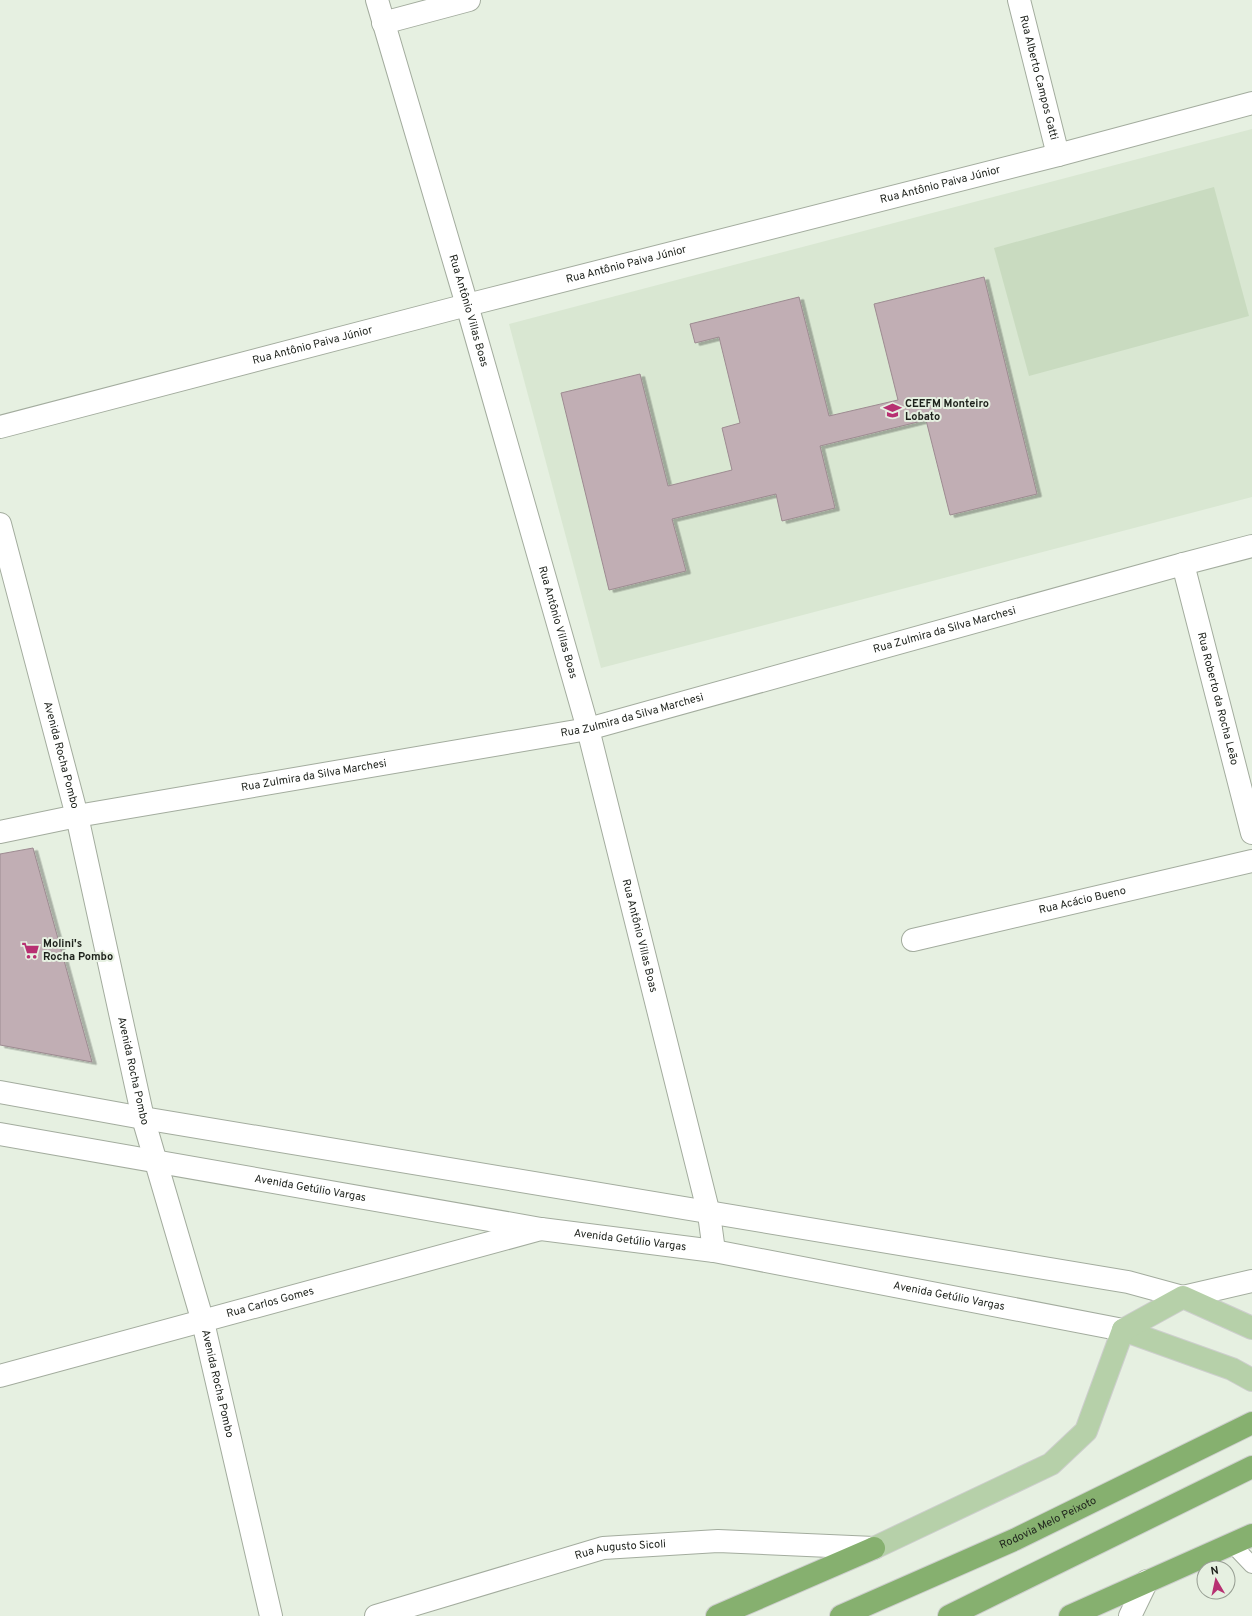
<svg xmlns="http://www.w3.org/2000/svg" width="1252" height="1616" font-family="Overpass,sans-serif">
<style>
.built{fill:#d9e7d2}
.green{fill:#c9dbc0}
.building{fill:#c1aeb4;stroke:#9d8b91;filter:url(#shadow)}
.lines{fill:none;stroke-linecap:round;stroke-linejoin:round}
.lane-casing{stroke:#a3ac9e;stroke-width:18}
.street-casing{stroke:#a3ac9e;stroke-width:24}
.secondary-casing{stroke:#a3ac9e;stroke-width:24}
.primary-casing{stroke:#cdcecd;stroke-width:24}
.highway-casing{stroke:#cdcecd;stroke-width:24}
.lane{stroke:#fff;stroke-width:16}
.street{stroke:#fff;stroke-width:22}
.secondary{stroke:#fff;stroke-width:22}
.primary{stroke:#b6d0a9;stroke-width:22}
.highway{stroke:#86b06f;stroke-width:22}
.labels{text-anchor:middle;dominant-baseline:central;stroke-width:4;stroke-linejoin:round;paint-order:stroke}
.street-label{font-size:11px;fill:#1d211b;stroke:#e6f0e1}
.poi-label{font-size:11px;font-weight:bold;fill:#1d211b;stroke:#e6f0e1;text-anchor:start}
</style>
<defs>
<filter id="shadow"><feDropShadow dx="4.5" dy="2.5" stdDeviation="0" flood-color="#0004"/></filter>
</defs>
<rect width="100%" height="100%" fill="#e6f0e1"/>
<!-- built -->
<path class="built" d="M1252,129V497L601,668L509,324Z"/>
<!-- green -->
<path class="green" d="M1214,187L1249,316L1029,376L994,248Z"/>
<!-- building -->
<g class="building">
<path d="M984,277L1037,494L950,515L926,420L820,446L835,508L782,521L776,494L672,519L686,571L609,590L561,393L640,374L668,486L732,470L722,428L740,423L719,337L695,343L690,324L799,297L829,416L898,400L874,304Z"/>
<path d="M33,848L92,1062L0,1045V854Z"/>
</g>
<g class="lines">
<defs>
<path id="lane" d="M1232,1544L1252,1565"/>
<g id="street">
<path id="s1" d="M377,0L467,305L588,729L709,1214L714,1251"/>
<path id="s2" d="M1019,0L1058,155"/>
<path d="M383,23L469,0"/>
<path id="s3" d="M0,427L467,305L1058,155L1252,103"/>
<path id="s4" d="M0,524L77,816L143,1118L203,1322L271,1616"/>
<path id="s5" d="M1183,564L1252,833"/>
<path id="s6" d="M0,832L77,816L588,729L1183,564L1252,546"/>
<path id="s7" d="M913,940L1252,861"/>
<path d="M1183,1297L1252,1281"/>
<path id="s8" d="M0,1376L541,1229"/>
<path id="s9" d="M376,1616L603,1548L718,1541L874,1548"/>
<path d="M1130,1616L1147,1581"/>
</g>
<g id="secondary">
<path d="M0,1092L143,1118L1128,1282L1183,1297"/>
<path id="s10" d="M0,1134L541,1229L714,1251L1123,1330"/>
</g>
<g id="primary">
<path d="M1123,1330L1232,1369L1252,1380"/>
<path d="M874,1548L1051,1464L1086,1431L1123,1330L1183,1297L1252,1328"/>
</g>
<g id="highway">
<path d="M717,1616L874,1548"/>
<path id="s11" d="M841,1616L1016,1539L1252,1423"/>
<path d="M949,1616L1252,1467"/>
<path d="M1070,1616L1252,1535"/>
</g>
</defs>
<!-- lane casing -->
<use href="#lane" class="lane-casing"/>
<!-- street casing -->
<use href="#street" class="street-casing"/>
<!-- secondary casing -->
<use href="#secondary" class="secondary-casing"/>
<!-- primary casing -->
<use href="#primary" class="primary-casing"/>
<!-- highway casing -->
<use href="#highway" class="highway-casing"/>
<!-- lane -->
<use href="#lane" class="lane"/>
<!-- street -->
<use href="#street" class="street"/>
<!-- secondary -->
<use href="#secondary" class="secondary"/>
<!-- primary -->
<use href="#primary" class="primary"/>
<!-- highway -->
<use href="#highway" class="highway"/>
</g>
<!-- icons -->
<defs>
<symbol id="school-bare" viewBox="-9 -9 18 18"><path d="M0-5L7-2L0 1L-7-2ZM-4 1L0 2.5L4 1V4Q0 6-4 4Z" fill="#b73072" stroke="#e6f0e1" stroke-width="2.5" paint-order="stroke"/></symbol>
<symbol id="supermarket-bare" viewBox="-9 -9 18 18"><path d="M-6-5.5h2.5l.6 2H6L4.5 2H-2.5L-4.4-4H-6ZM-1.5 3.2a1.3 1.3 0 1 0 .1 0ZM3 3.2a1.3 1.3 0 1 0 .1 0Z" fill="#b73072" stroke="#e6f0e1" stroke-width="2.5" paint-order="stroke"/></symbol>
</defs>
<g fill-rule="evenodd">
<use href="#school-bare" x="880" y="398" width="25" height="25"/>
<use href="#supermarket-bare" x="18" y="938" width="25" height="25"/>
</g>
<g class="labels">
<!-- street labels -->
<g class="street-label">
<text stroke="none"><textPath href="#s2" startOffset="80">Rua Alberto Campos Gatti</textPath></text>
<text stroke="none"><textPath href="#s3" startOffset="971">Rua Antônio Paiva Júnior</textPath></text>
<text stroke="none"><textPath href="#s3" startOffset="647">Rua Antônio Paiva Júnior</textPath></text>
<text stroke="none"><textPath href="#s1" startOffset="324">Rua Antônio Villas Boas</textPath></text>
<text stroke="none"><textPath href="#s3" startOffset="323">Rua Antônio Paiva Júnior</textPath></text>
<text stroke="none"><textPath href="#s1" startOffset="648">Rua Antônio Villas Boas</textPath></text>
<text stroke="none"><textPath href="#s6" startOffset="967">Rua Zulmira da Silva Marchesi</textPath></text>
<text stroke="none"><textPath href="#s5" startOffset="139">Rua Roberto da Rocha Leão</textPath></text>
<text stroke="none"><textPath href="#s6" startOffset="643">Rua Zulmira da Silva Marchesi</textPath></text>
<text stroke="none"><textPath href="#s4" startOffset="239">Avenida Rocha Pombo</textPath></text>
<text stroke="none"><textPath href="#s6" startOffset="319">Rua Zulmira da Silva Marchesi</textPath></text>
<text stroke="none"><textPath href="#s7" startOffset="174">Rua Acácio Bueno</textPath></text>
<text stroke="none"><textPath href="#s1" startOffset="972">Rua Antônio Villas Boas</textPath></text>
<text stroke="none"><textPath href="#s4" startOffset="563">Avenida Rocha Pombo</textPath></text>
<text stroke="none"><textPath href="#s10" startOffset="315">Avenida Getúlio Vargas</textPath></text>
<text stroke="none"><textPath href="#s10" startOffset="639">Avenida Getúlio Vargas</textPath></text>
<text stroke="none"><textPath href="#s10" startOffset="963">Avenida Getúlio Vargas</textPath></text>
<text stroke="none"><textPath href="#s8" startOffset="280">Rua Carlos Gomes</textPath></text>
<text stroke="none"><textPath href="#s4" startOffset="887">Avenida Rocha Pombo</textPath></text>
<text stroke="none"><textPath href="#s11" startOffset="227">Rodovia Melo Peixoto</textPath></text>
<text stroke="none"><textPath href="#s9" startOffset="254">Rua Augusto Sicoli</textPath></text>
</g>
<!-- poi labels -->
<g class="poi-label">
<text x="905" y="404">CEEFM Monteiro<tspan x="905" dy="13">Lobato</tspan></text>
<text x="43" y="944">Molini's<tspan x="43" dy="13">Rocha Pombo</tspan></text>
</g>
</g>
<!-- north arrow -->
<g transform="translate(1216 1580) rotate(351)"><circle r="19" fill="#e6f0e1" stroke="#969d92"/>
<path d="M0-3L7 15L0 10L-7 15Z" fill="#b73072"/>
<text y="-6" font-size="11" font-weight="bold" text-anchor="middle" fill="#1d211b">N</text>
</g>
</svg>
